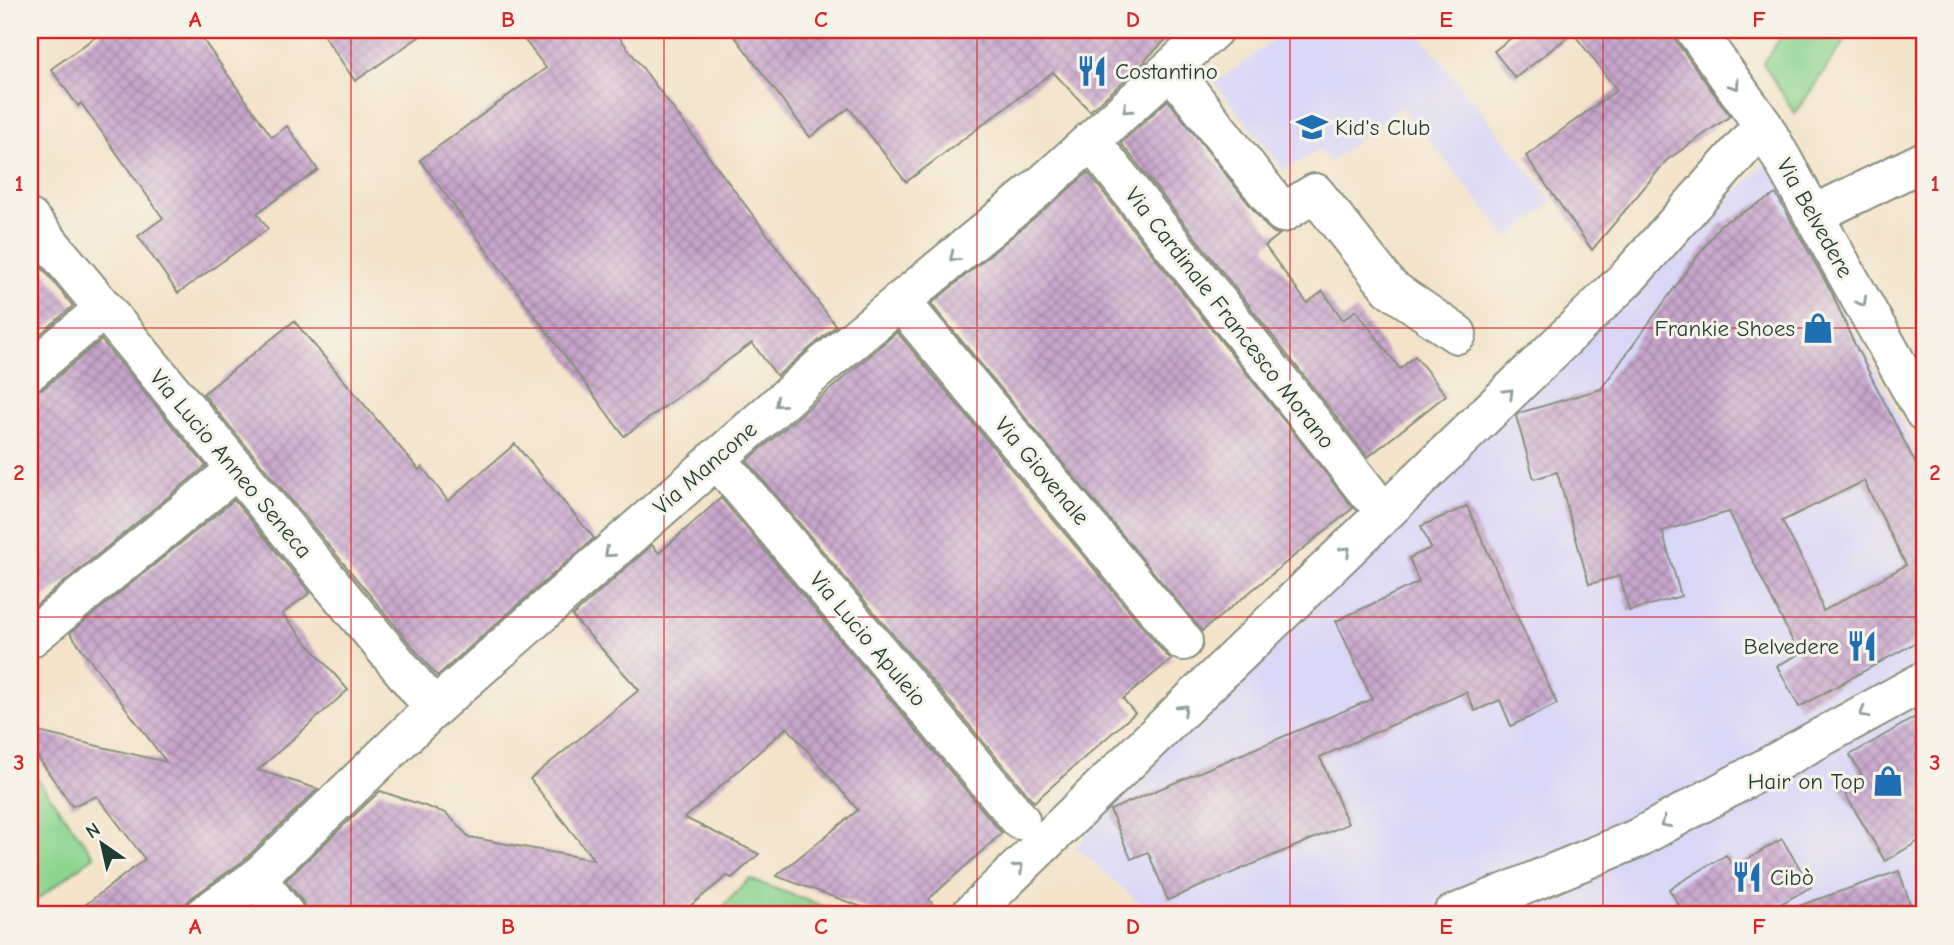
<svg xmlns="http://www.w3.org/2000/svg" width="1954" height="945" font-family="'Comic Neue',sans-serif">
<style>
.built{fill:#d9d6f7}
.grass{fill:#8dd590;stroke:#568962;stroke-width:2}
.building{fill:url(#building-cross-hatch);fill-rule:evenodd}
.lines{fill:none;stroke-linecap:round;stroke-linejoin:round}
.minor-casing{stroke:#89907e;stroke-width:42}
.minor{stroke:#fff;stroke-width:38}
.oneway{stroke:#8f9e9a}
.grid{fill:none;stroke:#d62828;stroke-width:2;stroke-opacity:0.55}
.labels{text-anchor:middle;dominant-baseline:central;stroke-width:6;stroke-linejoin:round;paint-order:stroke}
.poi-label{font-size:23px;fill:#1f3d34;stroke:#f7f3e8;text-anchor:start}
.street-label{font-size:23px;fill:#1f3d34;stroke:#f7f3e8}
.neatline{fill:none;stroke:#d62828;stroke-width:2.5}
.grid-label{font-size:23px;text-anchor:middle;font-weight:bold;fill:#d62828}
</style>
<defs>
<pattern id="building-cross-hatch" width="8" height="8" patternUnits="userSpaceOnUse" patternTransform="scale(1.75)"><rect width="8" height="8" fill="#c8a6cc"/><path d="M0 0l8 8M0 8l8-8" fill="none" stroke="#a288a6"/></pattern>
</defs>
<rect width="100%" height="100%" fill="#f7f3e8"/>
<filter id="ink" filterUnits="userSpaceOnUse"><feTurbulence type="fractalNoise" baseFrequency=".0143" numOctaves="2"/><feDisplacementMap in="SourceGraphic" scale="14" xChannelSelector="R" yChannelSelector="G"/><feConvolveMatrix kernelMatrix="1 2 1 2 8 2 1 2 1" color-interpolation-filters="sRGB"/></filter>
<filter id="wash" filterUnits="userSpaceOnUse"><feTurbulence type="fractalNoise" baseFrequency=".00686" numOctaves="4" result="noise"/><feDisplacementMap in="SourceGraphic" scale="28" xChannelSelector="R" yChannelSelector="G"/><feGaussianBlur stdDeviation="1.57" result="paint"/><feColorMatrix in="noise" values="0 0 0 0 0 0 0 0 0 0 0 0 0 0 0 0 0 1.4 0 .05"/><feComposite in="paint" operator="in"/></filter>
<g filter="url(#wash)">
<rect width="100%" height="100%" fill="#f3e3c9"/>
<!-- built -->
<g class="built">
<path d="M1288,30H1416L1554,202L1509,238L1401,106L1330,162L1319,149L1285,171L1215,83Z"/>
<path d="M1770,159L1924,467V915H1153L1077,848L1115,790Z"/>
</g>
<!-- grass -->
<g class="grass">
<path d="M1786,30H1852L1795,114L1763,63Z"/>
<path d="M30,769L94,856L30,905Z"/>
<path d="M749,879L847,915H715Z"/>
</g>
<g id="blocks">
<!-- building -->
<g class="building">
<path d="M105,30H196L272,137L287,126L318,170L257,213L268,229L178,293L138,236L163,218L81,103L78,106L51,69Z"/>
<path d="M320,30H429L355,81Z"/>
<path d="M517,30H614L836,326L777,376L752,343L624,436L420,160L546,68Z"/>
<path d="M730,30H1176L1145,60L1146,61L1090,111L1053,72L906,182L849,108L810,137Z"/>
<path d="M1522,30H1668L1730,116L1667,160L1592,250L1526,156L1617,90L1573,33L1515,78L1494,51Z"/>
<path d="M1168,100L1266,226L1274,233L1280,234L1265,246L1307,303L1323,291L1343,320L1356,310L1400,369L1415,356L1446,395L1368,457L1121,143Z"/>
<path d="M1088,173L1353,508L1202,631L931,304Z"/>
<path d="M1776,194L1832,293L1852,339L1924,480V638L1799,707L1777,666L1799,654L1729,512L1662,531L1681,596L1629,611L1620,576L1589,584L1557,472L1534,479L1516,416L1519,413L1601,389L1721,224ZM1864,481L1906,565L1823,611L1813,580L1782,521Z"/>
<path d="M30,253L73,306L30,343Z"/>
<path d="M294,321L419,470L422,467L448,501L515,444L594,538L437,676L203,394Z"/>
<path d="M897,332L1166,655L1172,659L1123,699L1135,713L1034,802L747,461Z"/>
<path d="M101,340L206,466L30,610V392L44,388Z"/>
<path d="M721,498L1002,833L929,899L940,915H884L776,876L858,810L787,727L685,818L759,854L732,878L727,876L679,915H306L303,902L286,880L380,791L446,813L469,837L594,860L530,779L639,690L572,616L652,545L659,553Z"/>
<path d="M234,500L310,593L282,614L348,690L258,770L318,789L243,861L191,898L185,905L182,915H72L145,859L97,796L72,806L30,746V730L166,762L70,633Z"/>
<path d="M1467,506L1557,704L1511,726L1500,700L1475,711L1466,692L1320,757L1348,824L1168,900L1148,852L1131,859L1110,810L1372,699L1336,621L1419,582L1409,558L1431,548L1421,526Z"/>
<path d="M1924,712V838L1885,861L1841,787L1862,775L1850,755Z"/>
<path d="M1782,839L1811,887L1761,915H1685L1669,889L1726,855L1734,867Z"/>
<path d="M1899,871L1914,915H1788L1787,910Z"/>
</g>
</g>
</g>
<g filter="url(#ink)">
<use href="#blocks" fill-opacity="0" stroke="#89907e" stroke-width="2"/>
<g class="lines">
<defs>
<g id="minor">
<path d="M1695,30L1763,125L1924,412"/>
<path d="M1171,69L1283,213L1315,193L1390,288L1457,334"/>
<path d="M1091,141L1369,494"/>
<path d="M1813,215L1924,161"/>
<path d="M30,219L434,708"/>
<path d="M900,301L1183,641"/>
<path d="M30,371L104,309"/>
<path d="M716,458L1020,820"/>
<path d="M30,638L236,470"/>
<path d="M257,878L285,915"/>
<path d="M204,915L257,878L434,708L823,365L1044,183L1213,30"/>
<path d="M970,915L1629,276L1763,125"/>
<path d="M1452,915L1636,839L1924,681"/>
</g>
</defs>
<!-- minor casing -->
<use href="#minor" class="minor-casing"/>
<!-- minor -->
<use href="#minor" class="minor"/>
</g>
<!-- one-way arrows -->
<defs><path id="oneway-chevron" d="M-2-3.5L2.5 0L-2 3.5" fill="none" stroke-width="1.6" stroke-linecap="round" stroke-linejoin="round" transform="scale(1.75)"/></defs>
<g class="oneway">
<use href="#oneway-chevron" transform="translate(1735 85) rotate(55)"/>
<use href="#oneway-chevron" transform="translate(1127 109) rotate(138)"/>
<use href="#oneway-chevron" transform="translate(954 257) rotate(141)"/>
<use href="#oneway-chevron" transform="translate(1862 302) rotate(61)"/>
<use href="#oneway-chevron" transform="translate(1509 393) rotate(-44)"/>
<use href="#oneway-chevron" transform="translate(779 403) rotate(139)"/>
<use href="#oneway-chevron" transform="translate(1346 551) rotate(-44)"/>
<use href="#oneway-chevron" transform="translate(609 553) rotate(138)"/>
<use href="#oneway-chevron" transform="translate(1183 709) rotate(-44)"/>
<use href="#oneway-chevron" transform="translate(1864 713) rotate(151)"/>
<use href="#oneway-chevron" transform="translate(1665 823) rotate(151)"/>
<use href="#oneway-chevron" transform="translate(1019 868) rotate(-44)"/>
</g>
</g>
<!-- grid -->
<path class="grid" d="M351,30V915M664,30V915M977,30V915M1290,30V915M1603,30V915M30,328H1924M30,617H1924"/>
<!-- icons -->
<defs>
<symbol id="restaurant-bare" viewBox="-9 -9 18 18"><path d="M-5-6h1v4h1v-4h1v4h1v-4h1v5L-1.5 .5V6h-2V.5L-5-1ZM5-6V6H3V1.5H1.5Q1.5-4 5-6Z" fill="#1f6fb2" stroke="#f7f3e8" stroke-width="2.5" paint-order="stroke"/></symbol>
<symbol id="school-bare" viewBox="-9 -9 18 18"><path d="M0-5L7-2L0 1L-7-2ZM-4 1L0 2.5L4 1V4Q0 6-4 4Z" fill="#1f6fb2" stroke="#f7f3e8" stroke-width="2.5" paint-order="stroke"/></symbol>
<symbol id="shop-bare" viewBox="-9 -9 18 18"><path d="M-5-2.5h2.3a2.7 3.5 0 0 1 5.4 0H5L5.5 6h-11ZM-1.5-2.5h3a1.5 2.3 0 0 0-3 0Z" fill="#1f6fb2" stroke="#f7f3e8" stroke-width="2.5" paint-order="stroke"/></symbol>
</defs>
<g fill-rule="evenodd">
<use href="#restaurant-bare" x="1070" y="49" width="44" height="44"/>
<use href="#school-bare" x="1290" y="105" width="44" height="44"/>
<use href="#shop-bare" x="1796" y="306" width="44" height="44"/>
<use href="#restaurant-bare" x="1840" y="624" width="44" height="44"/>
<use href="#shop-bare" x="1866" y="759" width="44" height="44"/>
<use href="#restaurant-bare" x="1725" y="855" width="44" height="44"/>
</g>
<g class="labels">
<!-- poi labels -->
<g class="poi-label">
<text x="1115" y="71">Costantino</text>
<text x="1335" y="127">Kid's Club</text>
<text x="1795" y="328" text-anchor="end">Frankie Shoes</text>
<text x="1839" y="646" text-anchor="end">Belvedere</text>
<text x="1865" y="781" text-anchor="end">Hair on Top</text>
<text x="1770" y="877">Cibò</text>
</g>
<!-- street labels -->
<g class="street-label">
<text transform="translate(1815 218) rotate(61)">Via Belvedere</text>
<text transform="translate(1230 318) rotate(52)">Via Cardinale Francesco Morano</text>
<text transform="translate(231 464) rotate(50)">Via Lucio Anneo Seneca</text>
<text transform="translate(705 468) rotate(-41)">Via Mancone</text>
<text transform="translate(1042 471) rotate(50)">Via Giovenale</text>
<text transform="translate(868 639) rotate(50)">Via Lucio Apuleio</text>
</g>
</g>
<!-- margin -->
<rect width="1954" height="945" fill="none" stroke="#f7f3e8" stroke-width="77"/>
<!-- north arrow -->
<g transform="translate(102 844) rotate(326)" stroke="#f7f3e8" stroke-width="5" paint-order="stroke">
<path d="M0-5L12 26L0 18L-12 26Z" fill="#1f3d34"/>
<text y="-10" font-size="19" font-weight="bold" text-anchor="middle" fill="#1f3d34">N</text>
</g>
<rect x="38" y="38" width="1878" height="868" class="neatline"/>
<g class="grid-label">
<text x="195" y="27">A</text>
<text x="508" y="27">B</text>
<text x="821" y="27">C</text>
<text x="1133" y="27">D</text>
<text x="1446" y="27">E</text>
<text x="1759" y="27">F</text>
<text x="19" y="191">1</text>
<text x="1935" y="191">1</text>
<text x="19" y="480">2</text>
<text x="1935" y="480">2</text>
<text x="19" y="770">3</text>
<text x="1935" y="770">3</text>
<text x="195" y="934">A</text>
<text x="508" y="934">B</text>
<text x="821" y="934">C</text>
<text x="1133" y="934">D</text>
<text x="1446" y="934">E</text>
<text x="1759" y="934">F</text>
</g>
</svg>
